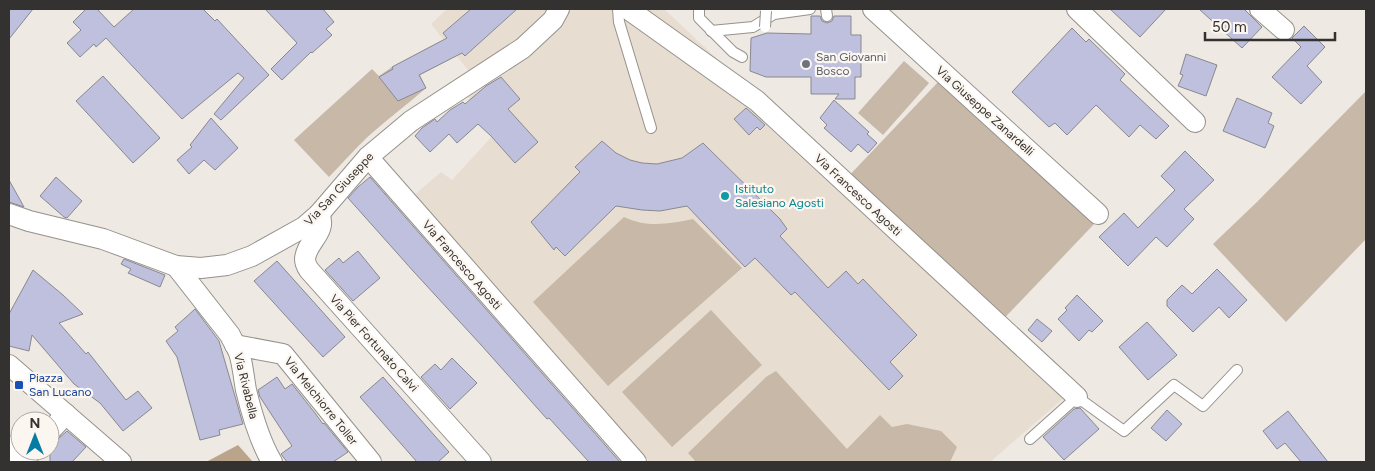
<svg xmlns="http://www.w3.org/2000/svg" width="1375" height="471" font-family="Figtree,sans-serif">
<style>
.built{fill:#e8ddd1}
.green{fill:#c7b8a8}
.forest{fill:#baa48c}
.building{fill:#bfbfde;stroke:#888990}
.lines{fill:none;stroke-linecap:round;stroke-linejoin:round}
.service-casing{stroke:#96918b;stroke-width:12}
.minor-casing{stroke:#96918b;stroke-width:22}
.service{stroke:#fff;stroke-width:10}
.minor{stroke:#fff;stroke-width:20}
.service-bridge-casing{stroke:#96918b;stroke-width:12;stroke-linecap:butt}
.service-bridge{stroke:#fff;stroke-width:10}
.worship-dot{fill:#6b7280;stroke:#fcf6f0;stroke-width:2}
.culture-dot{fill:#0f9aa8;stroke:#fcf6f0;stroke-width:2}
.transit-dot{fill:#1a4fb4;stroke:#fcf6f0;stroke-width:2}
.labels{text-anchor:middle;dominant-baseline:central;stroke-width:4.5;stroke-linejoin:round;paint-order:stroke}
.worship-label{font-size:12px;fill:#5b616d;stroke:#fcf6f0;text-anchor:start}
.street-label{font-size:12px;fill:#343230;stroke:#fcf6f0}
.culture-label{font-size:12px;fill:#0d838f;stroke:#fcf6f0;text-anchor:start}
.transit-label{font-size:12px;fill:#164399;stroke:#fcf6f0;text-anchor:start}
</style>
<rect width="100%" height="100%" fill="#efe9e3"/>
<!-- built -->
<path class="built" d="M447,9H664L759,98L1065,397L990,462H650L412,197L441,172L452,180L496,132L465,93L480,85L431,24Z"/>
<!-- green -->
<g class="green">
<path d="M439,42L449,60L420,75L426,88C408,104 390,117 372,133C357,146 343,163 329,177L294,140L372,69L379,76L392,67Z"/>
<path d="M904,61L929,83L883,135L858,113Z"/>
<path d="M940,80L1096,222L995,328L844,181Z"/>
<path d="M1366,91V239L1286,322L1213,244L1257,202Z"/>
<path d="M624,217C647,228 669,224 693,219L742,268L608,386L533,302Z"/>
<path d="M711,310L762,365L672,447L622,392Z"/>
<path d="M776,371L847,449L880,415L892,427L907,424L941,431L957,447L950,462H696L688,453L766,377Z"/>
</g>
<!-- forest -->
<path class="forest" d="M238,445L253,462H206Z"/>
<!-- building -->
<g class="building">
<path d="M9,9H33L9,39Z"/>
<path d="M86,9H97L114,27L134,9H203L215,21L217,19L269,75L221,120L214,114L244,78L238,73L182,119L106,38L96,47L94,44L80,57L67,43L81,30L73,22Z"/>
<path d="M265,9H323L334,22L326,29L332,35L312,53L311,52L282,80L271,69L297,43Z"/>
<path d="M471,9H517L465,56L462,53L419,75L426,88L398,101L379,77L393,69L392,67L447,38L443,33Z"/>
<path d="M1110,9H1166L1140,37Z"/>
<path d="M1199,9H1244L1262,27L1242,48Z"/>
<path d="M811,16H820L822,21L827,23L832,21L834,16H851V35H861V77H855V99H835L839,94H811V77H766L750,71L751,38L767,33L811,34Z"/>
<path d="M1304,26L1325,47L1307,66L1322,82L1301,104L1272,77L1301,47L1292,38Z"/>
<path d="M1072,28L1086,42L1089,39L1125,74L1120,80L1169,126L1156,139L1140,125L1129,137L1096,105L1067,135L1055,123L1049,127L1012,92Z"/>
<path d="M1186,54L1217,65L1206,96L1178,86L1183,75L1180,74Z"/>
<path d="M103,76L160,138L133,163L76,101Z"/>
<path d="M501,77L520,99L508,109L538,142L515,163L491,136L478,124L457,143L449,134L430,152L415,136L422,128L435,119L437,122L450,110L463,102L465,104L486,86Z"/>
<path d="M1237,98L1272,113L1268,123L1274,126L1265,148L1223,131Z"/>
<path d="M834,100L869,132L867,134L877,143L868,153L858,144L851,152L824,128L827,125L820,118Z"/>
<path d="M746,108L765,125L760,130L757,127L749,135L734,119Z"/>
<path d="M211,118L238,148L215,170L204,160L189,174L177,160L192,147L190,145Z"/>
<path d="M602,141L616,153L630,160L642,163L657,164L682,158L703,143L780,219L787,229L780,236L828,288L846,271L858,284L863,279L917,335L890,362L903,376L889,390L795,292L791,295L755,258L745,267L687,206L660,211L642,210L616,206L565,256L556,247L554,250L531,222L580,172L575,167Z"/>
<path d="M1185,151L1214,180L1184,209L1194,219L1167,247L1156,237L1128,266L1099,237L1124,213L1138,228L1175,190L1161,176Z"/>
<path d="M56,177L82,201L67,218L64,217L40,196Z"/>
<path d="M370,177L620,462H589L549,418L547,419L482,346L414,272L348,198L358,187Z"/>
<path d="M9,180L24,207L9,202Z"/>
<path d="M358,251L380,278L353,301L325,270L339,258L343,263Z"/>
<path d="M124,259L165,275L160,287L128,273L131,269L121,264Z"/>
<path d="M277,261L345,337L323,357L254,281Z"/>
<path d="M1217,269L1247,300L1229,318L1219,307L1193,332L1167,306V300L1182,285L1192,294Z"/>
<path d="M33,270L63,295L83,314L59,323L86,354L88,352L126,400L138,391L152,408L123,431L100,403L74,384L32,335L29,351L9,346V314Z"/>
<path d="M1077,295L1103,321L1092,332L1089,330L1079,341L1058,319L1067,310L1065,308Z"/>
<path d="M195,309L219,341L243,424L219,430L220,435L200,440L177,357L166,341L178,331L175,327Z"/>
<path d="M1037,319L1052,331L1042,342L1028,330Z"/>
<path d="M1147,322L1177,355L1148,380L1119,347Z"/>
<path d="M452,358L477,383L450,409L421,377L435,364L441,370Z"/>
<path d="M277,377L285,389L292,384L315,413L323,424L324,423L348,452L333,462H287L281,454L292,446L260,397L258,390Z"/>
<path d="M383,377L449,452L438,462H417L360,397Z"/>
<path d="M1080,408L1099,429L1064,460L1043,437L1074,409Z"/>
<path d="M1167,410L1182,424L1166,441L1151,428Z"/>
<path d="M1288,411L1328,462H1301L1285,443L1277,449L1263,431Z"/>
<path d="M67,431L86,447L72,462H50V443L54,442L58,439Z"/>
</g>
<g class="lines">
<defs>
<g id="service">
<path d="M618,9L619,22L651,128"/>
<path d="M699,9V18L733,52L742,57"/>
<path d="M826,9L827,16"/>
<path d="M711,31L753,27L774,14L810,9"/>
<path d="M1030,439L1077,397L1124,431L1174,385L1203,406L1237,370"/>
</g>
<g id="minor">
<path d="M628,9L757,101L1077,397"/>
<path d="M873,9L1098,214"/>
<path d="M1077,9L1195,122"/>
<path d="M1260,9L1284,30"/>
<path d="M368,157L636,462"/>
<path d="M9,214L29,221L103,239L176,266L201,268L227,265L252,256L304,227L319,214L368,157L411,121L523,48L553,20L559,9"/>
<path d="M319,214C328,232 306,242 305,259C305,263 307,267 309,270L481,462"/>
<path d="M176,266L230,335C233,342 238,348 240,356C243,367 244,379 246,390C252,415 259,440 272,462"/>
<path d="M235,345L283,354L371,462"/>
<path d="M9,365L121,462"/>
<path d="M50,431L66,414"/>
<path d="M9,446L24,460L32,451"/>
</g>
</defs>
<!-- service casing -->
<use href="#service" class="service-casing"/>
<!-- minor casing -->
<use href="#minor" class="minor-casing"/>
<!-- service -->
<use href="#service" class="service"/>
<!-- minor -->
<use href="#minor" class="minor"/>
<defs>
<path id="service-bridge" d="M765,27L766,11"/>
</defs>
<!-- service-bridge casing -->
<use href="#service-bridge" class="service-bridge-casing"/>
<!-- service-bridge -->
<use href="#service-bridge" class="service-bridge"/>
</g>
<!-- markers -->
<circle class="worship-dot" cx="806" cy="64" r="5"/>
<circle class="culture-dot" cx="725" cy="196" r="5"/>
<rect class="transit-dot" x="14" y="380" width="10" height="10" rx="2.5"/>
<g class="labels">
<!-- worship labels -->
<g class="worship-label">
<text x="816" y="57">San Giovanni<tspan x="816" dy="14">Bosco</tspan></text>
</g>
<!-- street labels -->
<g class="street-label">
<text transform="translate(985 111) rotate(42)">Via Giuseppe Zanardelli</text>
<text transform="translate(339 189) rotate(-47)">Via San Giuseppe</text>
<text transform="translate(858 195) rotate(43)">Via Francesco Agosti</text>
<text transform="translate(462 265) rotate(49)">Via Francesco Agosti</text>
<text transform="translate(374 343) rotate(48)">Via Pier Fortunato Calvi</text>
<text transform="translate(246 386) rotate(76)">Via Rivabella</text>
<text transform="translate(321 401) rotate(51)">Via Melchiorre Toller</text>
</g>
<!-- culture labels -->
<g class="culture-label">
<text x="735" y="189">Istituto<tspan x="735" dy="14">Salesiano Agosti</tspan></text>
</g>
<!-- transit labels -->
<g class="transit-label">
<text x="29" y="378">Piazza<tspan x="29" dy="14">San Lucano</tspan></text>
</g>
</g>
<!-- border -->
<rect width="1375" height="471" fill="none" stroke="#343230" stroke-width="20"/>
<!-- north arrow -->
<g transform="translate(35 436)"><circle r="24" fill="#fcf6f0" stroke="#aca8a3"/>
<path d="M0-4L9 19L0 12L-9 19Z" fill="#057ca4"/>
<text y="-8" font-size="14" font-weight="bold" text-anchor="middle" fill="#343230">N</text>
</g>
<!-- scale -->
<path d="M1205 32v8h130v-8" fill="none" stroke="#343230" stroke-width="2.5"/>
<text x="1212" y="32" font-size="15" fill="#343230" stroke="#fcf6f0" stroke-width="4" paint-order="stroke">50 m</text>
</svg>
